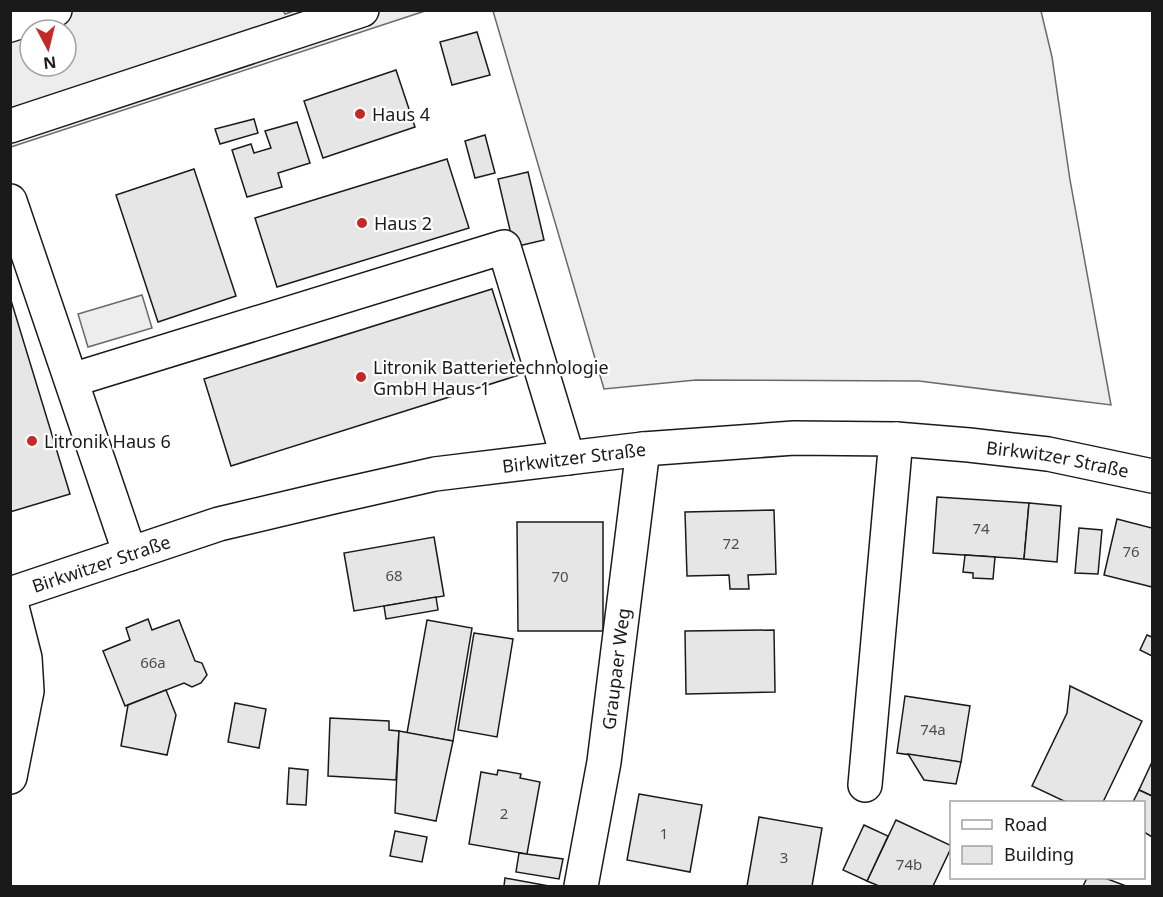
<svg xmlns="http://www.w3.org/2000/svg" width="1163" height="897" font-family="'Noto Sans',sans-serif">
<style>
.built{fill:#ededed;stroke:#6a6a6a;stroke-width:1.5;fill-rule:evenodd}
.building{fill:#e6e6e6;stroke:#1a1a1a;stroke-width:1.5}
.lines{fill:none;stroke-linecap:round;stroke-linejoin:round}
.minor-casing{stroke:#1a1a1a;stroke-width:36}
.minor{stroke:#fff;stroke-width:33}
.poi-dot{fill:#c62828;stroke:#fff;stroke-width:2}
.labels{text-anchor:middle;dominant-baseline:central;stroke-width:4.5;stroke-linejoin:round;paint-order:stroke}
.number-label{font-size:15px;fill:#4d4d4d}
.poi-label{font-size:18px;fill:#1a1a1a;stroke:#fff;text-anchor:start}
.street-label{font-size:18px;fill:#1a1a1a;stroke:#fff}
</style>
<rect width="100%" height="100%" fill="#fff"/>
<!-- built -->
<g class="built">
<path d="M283,10L285,14L297,10L425,11L11,147L10,11ZM30,30H66V66H30Z"/>
<path d="M493,11H1041L1052,57L1070,180L1111,405L919,381L696,380L604,389Z"/>
<path d="M142,295L152,328L88,347L78,314Z"/>
</g>
<!-- building -->
<g class="building">
<path d="M477,32L490,75L452,85L440,42Z"/>
<path d="M396,70L415,127L323,158L304,101Z"/>
<path d="M254,119L258,133L220,144L215,129Z"/>
<path d="M297,122L310,163L278,173L282,187L247,197L232,150L251,144L254,153L271,148L265,131Z"/>
<path d="M485,135L495,173L475,178L465,141Z"/>
<path d="M447,159L469,228L277,287L255,218Z"/>
<path d="M194,169L236,296L158,322L116,195Z"/>
<path d="M528,172L544,240L514,247L498,179Z"/>
<path d="M492,289L519,375L231,466L204,379Z"/>
<path d="M10,297L70,494L10,512Z"/>
<path d="M937,497L1029,503L1024,559L933,553Z"/>
<path d="M1029,503L1061,506L1057,562L1024,559Z"/>
<path d="M774,510L776,574L748,575L749,589H730L729,575L687,576L685,512Z"/>
<path d="M1117,519L1152,528V587L1104,575Z"/>
<path d="M517,522H603V631H518Z"/>
<path d="M1079,528L1102,530L1098,574L1075,573Z"/>
<path d="M434,537L444,596L354,611L344,553Z"/>
<path d="M965,555L995,557L993,579L973,578V573L963,572Z"/>
<path d="M436,597L438,610L386,619L384,606Z"/>
<path d="M148,619L152,630L179,620L195,661L202,663L207,675L201,683L192,687L184,683L125,706L103,651L130,640L126,628Z"/>
<path d="M427,620L472,628L453,741L407,733Z"/>
<path d="M774,630L775,692L686,694L685,631Z"/>
<path d="M474,633L513,639L497,737L458,730Z"/>
<path d="M1147,635L1152,637V656L1140,650Z"/>
<path d="M1070,686L1142,721L1103,802H1066L1032,786L1067,713Z"/>
<path d="M166,690L176,715L167,755L121,746L128,705Z"/>
<path d="M905,696L970,706L961,762L897,753Z"/>
<path d="M235,703L266,709L259,748L228,742Z"/>
<path d="M330,718L389,721V730L399,731L396,780L328,776Z"/>
<path d="M399,731L453,741L436,821L395,813Z"/>
<path d="M908,754L961,762L956,784L924,780Z"/>
<path d="M1152,762V796L1139,790Z"/>
<path d="M289,768L308,770L306,805L287,804Z"/>
<path d="M498,770L521,774L520,778L540,782L527,854L469,844L481,772L497,775Z"/>
<path d="M1139,790L1152,796V837L1144,832V802H1133Z"/>
<path d="M639,794L702,805L690,872L627,860Z"/>
<path d="M759,817L822,828L812,886H747Z"/>
<path d="M896,820L952,846L933,886H879L867,881Z"/>
<path d="M864,825L888,836L867,881L843,870Z"/>
<path d="M395,831L427,837L422,862L390,856Z"/>
<path d="M519,853L563,859L559,879L516,872Z"/>
<path d="M505,878L549,886H504Z"/>
<path d="M1087,878H1105L1126,886H1083Z"/>
</g>
<g class="lines">
<defs>
<g id="minor">
<path d="M10,25L55,10"/>
<path d="M10,126L362,10"/>
<path d="M10,201L130,554"/>
<path d="M72,380L504,247L568,458"/>
<path id="s1" d="M10,594L219,524L333,497L435,474L643,449L794,438L896,439L969,445L1048,454L1152,476"/>
<path d="M10,599L25,658L27,691L10,777"/>
<path d="M865,785L896,439"/>
<path id="s2" d="M581,886L604,762L643,449"/>
</g>
</defs>
<!-- minor casing -->
<use href="#minor" class="minor-casing"/>
<!-- minor -->
<use href="#minor" class="minor"/>
</g>
<!-- markers -->
<g class="poi-dot">
<circle cx="360" cy="114" r="6"/>
<circle cx="362" cy="223" r="6"/>
<circle cx="361" cy="377" r="6"/>
<circle cx="32" cy="441" r="6"/>
</g>
<g class="labels">
<!-- number labels -->
<g class="number-label">
<text x="981" y="528">74</text>
<text x="731" y="543">72</text>
<text x="1131" y="551">76</text>
<text x="394" y="575">68</text>
<text x="560" y="576">70</text>
<text x="153" y="662">66a</text>
<text x="933" y="729">74a</text>
<text x="504" y="813">2</text>
<text x="664" y="833">1</text>
<text x="784" y="857">3</text>
<text x="909" y="864">74b</text>
</g>
<!-- poi labels -->
<g class="poi-label">
<text x="372" y="114">Haus 4</text>
<text x="374" y="223">Haus 2</text>
<text x="373" y="367">Litronik Batterietechnologie<tspan x="373" dy="21">GmbH Haus 1</tspan></text>
<text x="44" y="441">Litronik Haus 6</text>
</g>
<!-- street labels -->
<g class="street-label">
<text stroke="none"><textPath href="#s1" startOffset="582">Birkwitzer Straße</textPath></text>
<text stroke="none"><textPath href="#s1" startOffset="1068">Birkwitzer Straße</textPath></text>
<text stroke="none"><textPath href="#s1" startOffset="96">Birkwitzer Straße</textPath></text>
<text stroke="none"><textPath href="#s2" startOffset="220">Graupaer Weg</textPath></text>
</g>
</g>
<!-- border -->
<rect width="1163" height="897" fill="none" stroke="#1a1a1a" stroke-width="24"/>
<!-- legend -->
<rect x="950" y="801" width="195" height="78" fill="#ffffff" stroke="#a3a3a3" stroke-width="1.5"/>
<rect x="962" y="820" width="30" height="9" fill="#ffffff" stroke="#a3a3a3" stroke-width="1.5"/>
<text x="1004" y="831" font-size="18" fill="#1a1a1a">Road</text>
<rect x="962" y="846" width="30" height="18" fill="#e6e6e6" stroke="#a3a3a3" stroke-width="1.5"/>
<text x="1004" y="861" font-size="18" fill="#1a1a1a">Building</text>
<!-- north arrow -->
<g transform="translate(48 48) rotate(173)"><circle r="28" fill="#ffffff" stroke="#a3a3a3" stroke-width="1.5"/>
<path d="M0-4.5L10 22L0 15L-10 22Z" fill="#c62828"/>
<text y="-9" font-size="16" font-weight="bold" text-anchor="middle" fill="#1a1a1a">N</text>
</g>
</svg>
